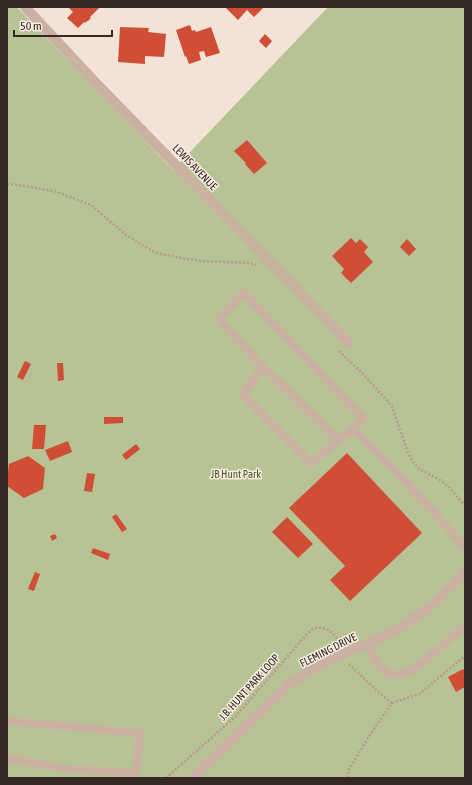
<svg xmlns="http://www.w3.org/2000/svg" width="472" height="785" font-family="'Asap Condensed',sans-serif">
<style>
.green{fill:#b7c395}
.building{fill:#d04d36}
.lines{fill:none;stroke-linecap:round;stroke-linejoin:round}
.path{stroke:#b79a8b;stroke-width:2.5;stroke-dasharray:2 2;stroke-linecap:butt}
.lane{stroke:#cbb1a1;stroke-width:8}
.street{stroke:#cbb1a1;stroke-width:10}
.labels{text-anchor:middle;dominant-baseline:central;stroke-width:3;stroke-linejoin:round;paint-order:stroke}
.street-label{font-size:11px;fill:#352825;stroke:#faede2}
.park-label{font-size:11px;fill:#485526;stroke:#faede2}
</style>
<rect width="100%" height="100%" fill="#f3e2d6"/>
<!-- green -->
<path class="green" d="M7,7H17L173,170L328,7H465V778H7Z"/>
<!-- building -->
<g class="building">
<path d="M68,7H100L90,17L91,18L88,21H87L85,23L84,22L78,28L67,18L73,12Z"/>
<path d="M225,7H264L254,17L247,10L238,20Z"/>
<path d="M190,25L192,31L195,30L196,32L211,27L220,53L206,57L204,51L199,52L201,60L189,64L186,56L185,57L176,30Z"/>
<path d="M120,27L149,28L148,32L166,34L164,57L145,56V64L118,62Z"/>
<path d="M265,34L272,41L266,48L259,41Z"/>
<path d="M247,140L267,163L254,174L245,164L246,163L234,151Z"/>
<path d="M351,238L356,243L360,239L368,247L364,252L373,262L351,283L341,273L344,269L332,256Z"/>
<path d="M407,239L416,249L409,256L400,247Z"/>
<path d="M25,361L31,364L23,380L17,377Z"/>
<path d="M57,363H63L64,380L58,381Z"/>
<path d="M104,417H123V423L104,424Z"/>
<path d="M34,425H46L44,449H32Z"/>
<path d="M68,441L72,452L50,461L45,450Z"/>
<path d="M136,444L140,449L126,460L122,455Z"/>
<path d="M347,453L422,533L350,601L330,580L345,566L289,508Z"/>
<path d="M28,456L45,468L43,489L24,498L7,486V480L9,464Z"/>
<path d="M87,473L95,474L92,492L84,491Z"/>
<path d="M116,514L127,529L122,532L112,517Z"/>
<path d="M287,517L313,544L298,558L272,532Z"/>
<path d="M55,534L57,538L52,541L50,536Z"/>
<path d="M93,548L110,554L108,560L91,553Z"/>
<path d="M35,572L40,574L34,591L28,589Z"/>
<path d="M463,669L465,672V687L456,692L448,677Z"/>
</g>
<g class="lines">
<!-- path -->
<g class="path">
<path d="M7,184L25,186L57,192L91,205L125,234L142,245L156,253L181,258L201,261L250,263L256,265"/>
<path d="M339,351L365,376L392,406L408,453L412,460L418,468L440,480L449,487L465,506"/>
<path d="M349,664L377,691L392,703"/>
<path d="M392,703L419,694L465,656"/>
<path d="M166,778L234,718L308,633C310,631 311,630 313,629C324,624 337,634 339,644"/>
<path d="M347,778L349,769L375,727L392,703"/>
</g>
<!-- lane -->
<g class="lane">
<path d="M244,293L363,418L353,429L311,463L242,394L263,367L219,319Z"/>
<path d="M263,367L339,440"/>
<path d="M353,429L407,483L465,547"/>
<path d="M367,643L377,663L390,675L409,672L429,657L465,626"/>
<path d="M7,721L140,733L136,773L67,769L7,758"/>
</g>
<!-- street -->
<g class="street">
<path d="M25,7L96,83L349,343"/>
<path d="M193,778L290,683L319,665L395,631L433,605L465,572"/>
</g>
</g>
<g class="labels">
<!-- street labels -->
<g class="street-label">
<text transform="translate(195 167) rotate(46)">LEWIS AVENUE</text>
<text transform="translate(328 650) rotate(-27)">FLEMING DRIVE</text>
<text transform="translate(249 687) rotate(-48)">J.B. HUNT PARK LOOP</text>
</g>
<!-- park labels -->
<g class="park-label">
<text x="236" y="474">JB Hunt Park</text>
</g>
</g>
<!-- border -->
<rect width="472" height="785" fill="none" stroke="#352825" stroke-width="16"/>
<!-- scale -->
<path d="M14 30v6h98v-6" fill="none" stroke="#352825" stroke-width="2"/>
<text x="20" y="30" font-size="12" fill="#352825" stroke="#faede2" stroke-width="3" paint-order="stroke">50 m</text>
</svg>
